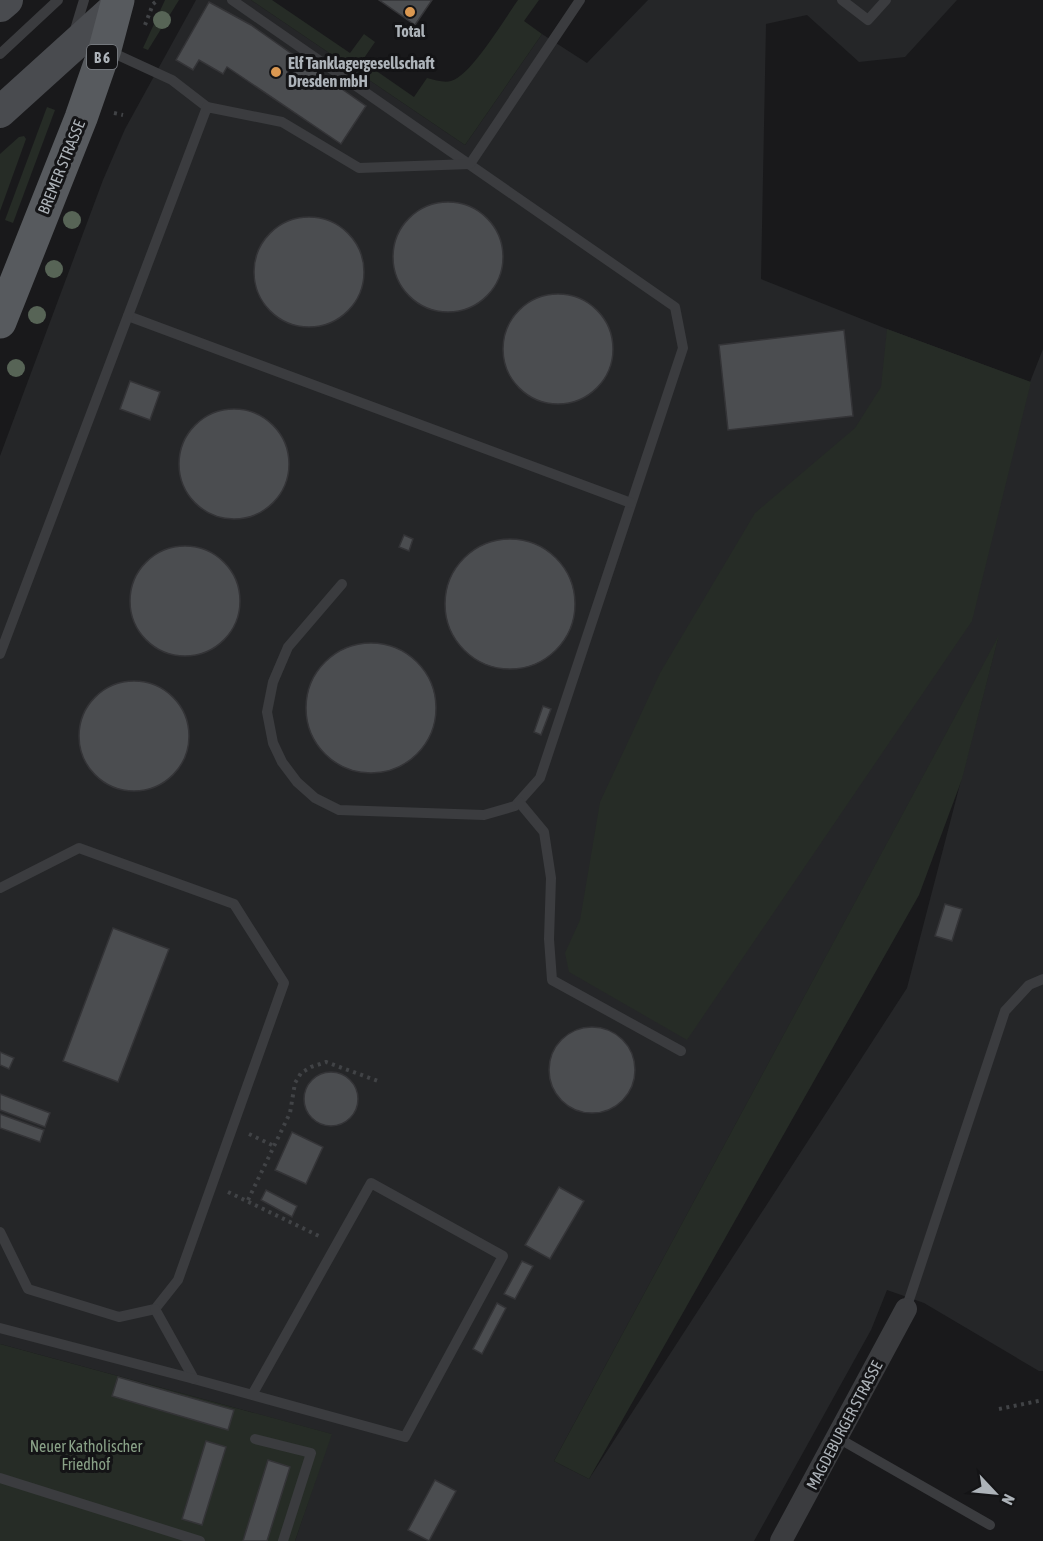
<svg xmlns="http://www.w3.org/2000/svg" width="1043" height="1541" font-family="'Asap Condensed',sans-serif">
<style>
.built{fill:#252628;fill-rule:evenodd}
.green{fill:#262c26}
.building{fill:#4b4d50;stroke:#343437;stroke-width:1.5}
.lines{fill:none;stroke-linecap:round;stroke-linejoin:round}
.path{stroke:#414346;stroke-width:4;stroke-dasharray:3 4.5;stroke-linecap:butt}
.lane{stroke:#3b3c3f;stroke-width:10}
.street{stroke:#3b3c3f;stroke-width:22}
.secondary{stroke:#494b4f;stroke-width:32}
.primary{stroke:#575a5e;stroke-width:33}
.tree{fill:#576456}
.poi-dot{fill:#db9851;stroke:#141416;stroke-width:2}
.labels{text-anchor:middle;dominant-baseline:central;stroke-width:6;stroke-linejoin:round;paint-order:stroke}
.shield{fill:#141416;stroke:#7f8388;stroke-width:1.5}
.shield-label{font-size:15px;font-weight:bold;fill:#adb3b9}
.poi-label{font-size:16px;font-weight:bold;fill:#adb3b9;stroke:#141416}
.street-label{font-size:16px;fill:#adb3b9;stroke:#141416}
.park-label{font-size:16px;fill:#89a187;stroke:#141416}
</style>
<rect width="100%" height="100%" fill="#19191b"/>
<!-- built -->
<path class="built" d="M196,0H251L465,145L542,34L587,63L648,0H957L905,57L859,62L807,15L766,24L761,279L887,329L1030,382L1043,349V1371H1039L924,1303L887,1290L871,1330L754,1541H295L331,1434L0,1344V456L103,180L125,129ZM998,638L907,988L589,1479L554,1461Z"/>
<!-- green -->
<g class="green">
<path d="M165,0H179L148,50L143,48Z"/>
<path d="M251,0H272L350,53L364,34L375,42L362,61L414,97L427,78C435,80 444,83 451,81C471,76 505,18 518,0H539L524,21L542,34L465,145Z"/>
<path d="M47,107L55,110L13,223L5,220Z"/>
<path d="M24,136L26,139L0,211V154L19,137Z"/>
<path d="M887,329L1031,382L972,621L687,1040L569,972L565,953L580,920L600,802L660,673L755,513L855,428L881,387Z"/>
<path d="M999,635L962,779L919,895L589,1479L554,1461Z"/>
<path d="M0,1344L332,1434L295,1541H0Z"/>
</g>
<!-- building -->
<g class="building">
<path d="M379,0H432L415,25Z"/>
<path d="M209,2L251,25L366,106L341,144L227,67L223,74L199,60L193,70L176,60Z"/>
<circle cx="448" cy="257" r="55"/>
<circle cx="309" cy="272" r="55"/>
<circle cx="558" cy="349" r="55"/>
<path d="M844,330L853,416L728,430L719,345Z"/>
<path d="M130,381L160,392L150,420L120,409Z"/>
<circle cx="234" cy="464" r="55"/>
<path d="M404,535L413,539L409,551L399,547Z"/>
<circle cx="510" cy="604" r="65"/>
<circle cx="185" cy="601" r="55"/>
<circle cx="371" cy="708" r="65"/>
<circle cx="134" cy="736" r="55"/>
<path d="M543,706L551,709L541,735L534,732Z"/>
<path d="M945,904L962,909L952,941L935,936Z"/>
<path d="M113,928L169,949L118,1082L63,1061Z"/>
<circle cx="592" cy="1070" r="43"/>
<path d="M0,1052L14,1058L9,1069L0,1065Z"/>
<circle cx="331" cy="1099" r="27"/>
<path d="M0,1094L50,1113L45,1127L0,1110Z"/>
<path d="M0,1114L44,1130L40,1142L0,1128Z"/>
<path d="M292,1132L323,1147L306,1184L275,1170Z"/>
<path d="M559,1187L584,1201L550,1259L525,1245Z"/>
<path d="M266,1190L297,1206L292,1217L261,1200Z"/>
<path d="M522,1261L533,1266L515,1299L504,1294Z"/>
<path d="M497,1303L506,1308L482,1354L473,1349Z"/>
<path d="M118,1377L234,1410L228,1430L112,1396Z"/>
<path d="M206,1441L226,1447L202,1525L182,1519Z"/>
<path d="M268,1460L290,1467L267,1541H243Z"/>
<path d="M435,1480L456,1491L429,1541L408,1530Z"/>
</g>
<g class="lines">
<!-- path -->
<g class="path">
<path d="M145,25L153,4L158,0"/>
<path d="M114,113L123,115"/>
<path d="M249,1134L274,1146"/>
<path d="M228,1192L319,1236"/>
<path d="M248,1200L290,1113L295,1083L301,1073L311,1067L326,1062L378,1081"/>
<path d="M999,1409L1043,1400"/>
</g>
<!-- lane -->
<g class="lane">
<path d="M232,0L675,307L683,348L540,778L515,806L484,815L339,810L315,798L297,782L282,762L273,743L267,712L273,682L288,647L342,584"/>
<path d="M842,0L868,20L886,0"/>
<path d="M74,33L84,0"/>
<path d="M109,51L172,80L207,107"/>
<path d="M0,54L58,0"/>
<path d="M128,316L631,503"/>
<path d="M0,654L207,107L282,122L359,168L470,164L580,0"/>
<path d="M519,802L544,832L551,878L549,939L552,980L681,1051"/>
<path d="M0,888L79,848L234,904L284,983L178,1280L155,1309L119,1317L28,1289L0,1232"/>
<path d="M155,1309L194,1379L405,1437L503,1256L371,1183L252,1395"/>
<path d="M906,1309L1005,1011L1029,985L1043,979"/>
<path d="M0,1328L194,1379"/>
<path d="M838,1438L990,1525"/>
<path d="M255,1439L311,1453L283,1541"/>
<path d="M0,1478L200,1541"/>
</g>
<!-- street -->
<path class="street" d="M781,1541L906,1309"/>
<!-- secondary -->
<g class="secondary">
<path d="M0,6L7,0"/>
<path d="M0,112L115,8"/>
</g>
<!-- primary -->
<path class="primary" d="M0,322L81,118L105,49L118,0"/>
</g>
<!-- trees -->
<g class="tree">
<circle cx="162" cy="20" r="9"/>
<circle cx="72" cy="220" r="9"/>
<circle cx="54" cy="269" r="9"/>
<circle cx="37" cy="315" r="9"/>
<circle cx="16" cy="368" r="9"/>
</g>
<!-- markers -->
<g class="poi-dot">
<circle cx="410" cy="12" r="6"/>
<circle cx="276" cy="72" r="6"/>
</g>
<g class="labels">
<!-- shield labels -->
<rect class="shield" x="87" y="45" width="30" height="24" rx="4.5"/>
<g class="shield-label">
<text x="102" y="57">B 6</text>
</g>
<!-- poi labels -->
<g class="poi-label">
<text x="410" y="31">Total</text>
<text x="288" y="63" text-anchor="start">Elf Tanklagergesellschaft<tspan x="288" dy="18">Dresden mbH</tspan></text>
</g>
<!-- street labels -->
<g class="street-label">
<text transform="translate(61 167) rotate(-68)">BREMER STRASSE</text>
<text transform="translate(844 1425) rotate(-62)">MAGDEBURGER STRASSE</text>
</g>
<!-- park labels -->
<g class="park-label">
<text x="86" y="1446">Neuer Katholischer<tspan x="86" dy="18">Friedhof</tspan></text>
</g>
</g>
<!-- north arrow -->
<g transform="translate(995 1493) rotate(116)" stroke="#141416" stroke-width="4.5" paint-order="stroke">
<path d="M0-4.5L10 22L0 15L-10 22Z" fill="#adb3b9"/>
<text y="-9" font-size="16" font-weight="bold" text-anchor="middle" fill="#adb3b9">N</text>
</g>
</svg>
